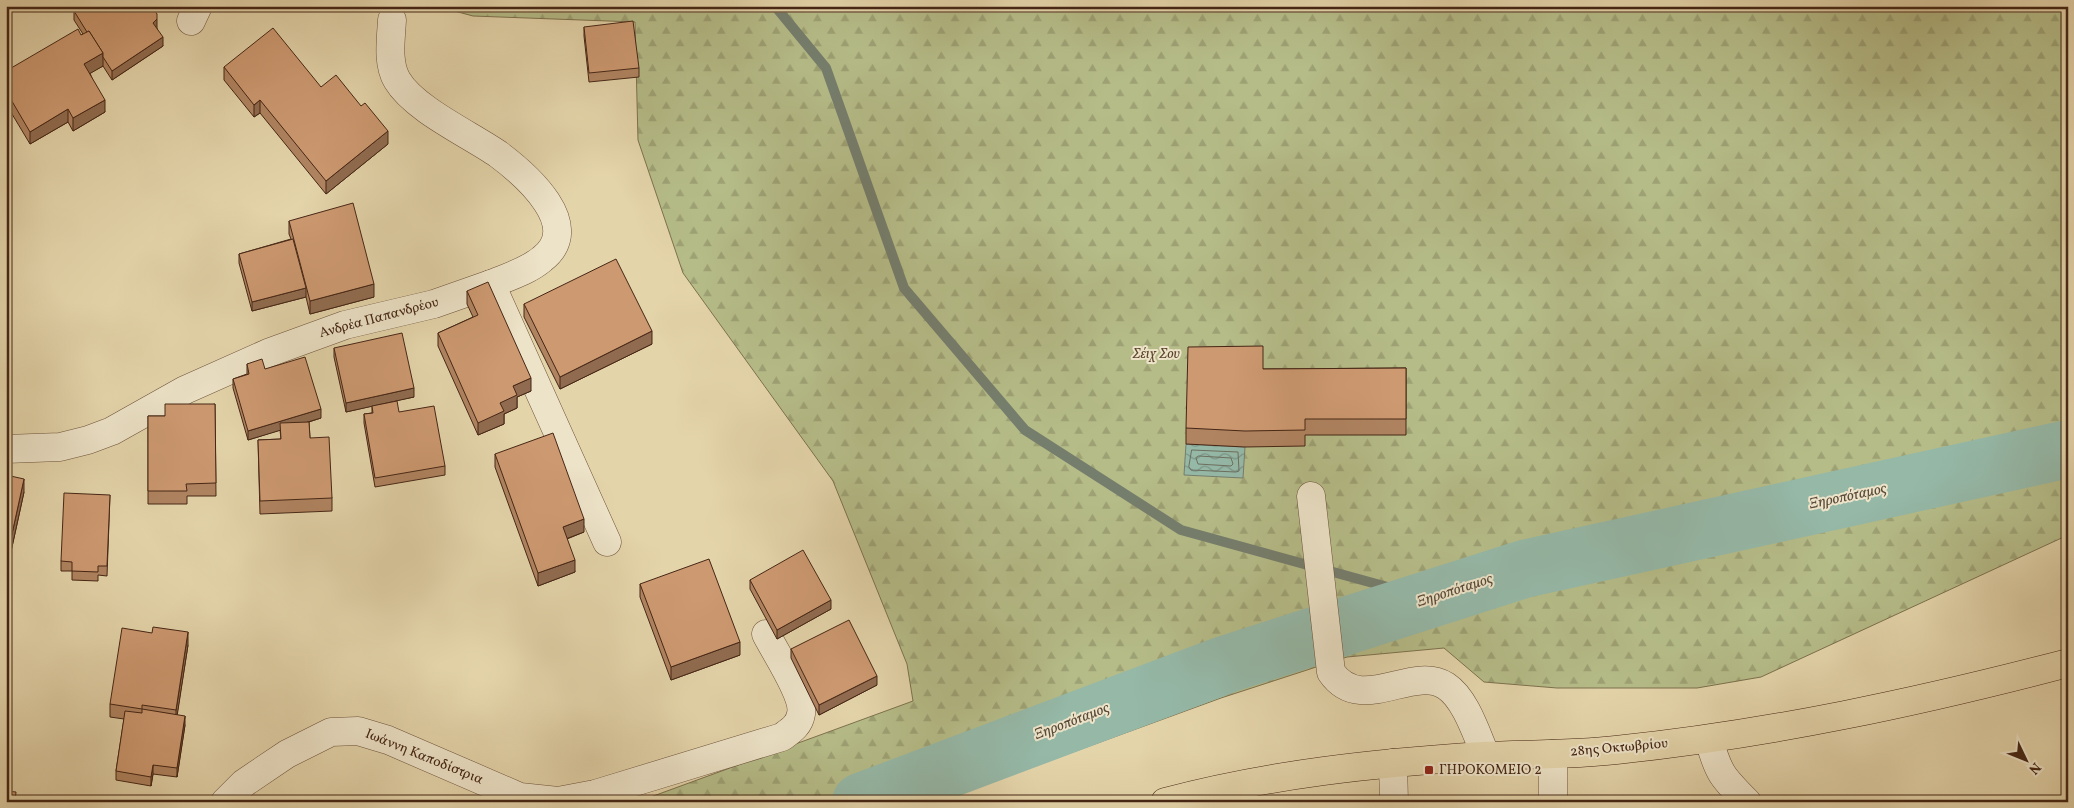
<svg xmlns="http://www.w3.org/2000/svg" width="2074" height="808" font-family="Vollkorn,serif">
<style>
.forest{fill:url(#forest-firs);stroke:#7d714e}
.water{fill:url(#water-waves);stroke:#757e6d}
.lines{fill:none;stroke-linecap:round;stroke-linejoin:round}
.shore{stroke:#6d6f5e;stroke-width:1}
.stream{stroke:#757e6d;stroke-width:10}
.river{stroke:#95b8a7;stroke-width:58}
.minor-casing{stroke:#6d523a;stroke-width:29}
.major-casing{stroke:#452615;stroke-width:29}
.minor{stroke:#ede3c8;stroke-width:28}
.major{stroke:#e4d4aa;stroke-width:28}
.wall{fill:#b08461;stroke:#452615}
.shaded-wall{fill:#906b4f;stroke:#452615}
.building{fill:#cd9971;stroke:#452615}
.poi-dot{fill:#8f2418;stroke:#ede3c8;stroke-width:2}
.labels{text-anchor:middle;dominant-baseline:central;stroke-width:4;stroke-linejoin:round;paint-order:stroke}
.street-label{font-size:14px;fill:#452615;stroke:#ede3c8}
.park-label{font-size:14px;font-style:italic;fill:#5b442c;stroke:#ede3c8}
.poi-label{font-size:14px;fill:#452615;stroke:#ede3c8;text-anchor:start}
.water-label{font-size:15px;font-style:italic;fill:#594a3a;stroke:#ede3c8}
</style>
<defs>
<pattern id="forest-firs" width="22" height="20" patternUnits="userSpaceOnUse" patternTransform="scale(1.25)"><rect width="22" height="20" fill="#b5bc88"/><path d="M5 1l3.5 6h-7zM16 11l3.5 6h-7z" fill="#9da174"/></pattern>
<pattern id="water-waves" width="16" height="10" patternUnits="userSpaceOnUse" patternTransform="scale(1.25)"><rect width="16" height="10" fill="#95b8a7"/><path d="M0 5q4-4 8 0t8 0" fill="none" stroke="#7b9587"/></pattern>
</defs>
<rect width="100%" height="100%" fill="#e4d4aa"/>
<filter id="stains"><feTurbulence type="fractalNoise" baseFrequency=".004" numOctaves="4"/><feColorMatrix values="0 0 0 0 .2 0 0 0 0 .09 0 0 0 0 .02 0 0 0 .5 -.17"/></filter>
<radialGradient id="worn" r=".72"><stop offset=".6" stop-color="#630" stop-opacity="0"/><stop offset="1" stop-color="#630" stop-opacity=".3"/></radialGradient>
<!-- forest -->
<path class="forest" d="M436,6H2068V535L1761,677L1697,688H1557L1484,682L1444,648L1347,657L1221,698L936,802H637L913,701L907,664L833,481L683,273L638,140L635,22L473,16Z"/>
<!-- water -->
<path class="water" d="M1186,444L1245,447L1243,478L1184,475Z"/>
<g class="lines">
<!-- shore -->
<g class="shore">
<path d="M1192,450L1238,452L1239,471L1236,472L1191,470L1189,467Z"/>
<path d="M1199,456L1231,458L1233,464L1231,466L1198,464L1196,458Z"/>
</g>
<!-- stream -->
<path class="stream" d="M775,6L826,68L904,288L1025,430L1181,530L1431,599"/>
<!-- river -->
<path class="river" d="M861,802L1227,664L1524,569L2068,449"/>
<defs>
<g id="minor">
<path d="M392,20C391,39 387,63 397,80C414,109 469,134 498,154C526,175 585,226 542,259C528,271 508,277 491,284"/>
<path d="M191,21L198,6"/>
<path d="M6,449L60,447L88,440L112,431L185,390L268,353L345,325L434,304L491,284L607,542"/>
<path d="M1311,496L1331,672C1361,716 1412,664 1446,686C1466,699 1477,736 1486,756"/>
<path d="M1709,739C1718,773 1723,778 1747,802"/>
<path d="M1553,754V802"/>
<path d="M1393,763L1394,802"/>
<path d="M225,802L244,783L287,754L331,732L358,731L388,740L520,797L558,801L595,794L782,737C790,731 799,726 801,714C805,696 775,652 766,634"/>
</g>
<path id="major" d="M1165,802C1270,774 1375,763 1483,756C1528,754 1572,755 1616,750C1770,734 1919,702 2068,663"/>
</defs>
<!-- minor casing -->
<use href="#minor" class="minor-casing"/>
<!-- major casing -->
<use href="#major" class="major-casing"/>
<!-- minor -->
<use href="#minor" class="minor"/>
<!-- major -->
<use href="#major" class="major"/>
</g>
<!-- wall -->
<g class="wall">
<path d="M74,11L157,28L163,46L112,80L103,66L90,73L105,112L73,131L68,122L30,144L6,104V71L83,34L74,20Z"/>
<path d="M584,27L639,68V77L589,82L584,36Z"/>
<path d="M224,67L321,87L388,144L326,194L260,113L254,117L224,80Z"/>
<path d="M289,221L374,297L310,314L306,297L252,311L239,263V254L291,239L289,234Z"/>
<path d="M467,291L531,391L517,397V408L504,414V424L478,435L438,346V333L473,317L467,304Z"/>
<path d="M524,304L652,344L560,389L524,317Z"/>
<path d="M334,348L414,397L374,405L399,412L445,466V475L375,487L364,423V414L372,413V406L346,412L334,357Z"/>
<path d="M247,364L265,369L321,418L309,422L310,438L332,498V511L260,514L258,440L281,439L280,430L248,440L233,388V379L247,374Z"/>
<path d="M1406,368V435H1305V446L1245,447L1186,444V428L1263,369Z"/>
<path d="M215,404L216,496H187V504H148V416H165Z"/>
<path d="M495,454L584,532L567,539L575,572L538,586L495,467Z"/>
<path d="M6,475L24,492L10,556L6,555Z"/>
<path d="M110,495L107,576L98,575V581L72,580V571H61V561Z"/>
<path d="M750,580L831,609L777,639L750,589Z"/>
<path d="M640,584L740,655L671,680L640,597Z"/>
<path d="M188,645L177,714L185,725L177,777L153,774L151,786L116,780V771L124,719L110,717V704Z"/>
<path d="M791,649L877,685L819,715L791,658Z"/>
</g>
<!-- shaded-wall -->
<g class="shaded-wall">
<path d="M160,6H171L160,10Z"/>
<path d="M157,19V28L153,32V23Z"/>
<path d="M163,37V46L112,80V71Z"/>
<path d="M103,53V66L84,77V64Z"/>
<path d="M105,100V112L73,131V118Z"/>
<path d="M260,100V113L254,117V105Z"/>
<path d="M68,109V122L30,144V132Z"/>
<path d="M388,131V144L326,194V181Z"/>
<path d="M374,284V297L310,314V301Z"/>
<path d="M306,288V297L252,311V302Z"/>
<path d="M652,331V344L560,389V377Z"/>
<path d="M531,378V391L517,397V408L504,414V424L478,435V423L500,403L513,386Z"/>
<path d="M414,388V397L346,412V403Z"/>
<path d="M321,409V418L248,440V431Z"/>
<path d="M24,479V492L10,556V543Z"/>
<path d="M584,519V532L563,540V527Z"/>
<path d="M575,560V572L538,586V573Z"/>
<path d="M831,600V609L777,639V630Z"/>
<path d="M188,632V645L176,723V710Z"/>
<path d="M740,642V655L671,680V667Z"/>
<path d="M877,676V685L819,715V705Z"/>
<path d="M185,716V725L177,777V768Z"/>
<path d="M153,765V774L151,786V777Z"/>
</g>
<!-- building -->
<g class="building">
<path d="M82,6H152L157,14V19L153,23L163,37L112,71L103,57V53L89,31L87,32L74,11Z"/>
<path d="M633,21L639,68L589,73L584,27Z"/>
<path d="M273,28L321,87L336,75L361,106L365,103L388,131L326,181L260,100L254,105L224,67Z"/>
<path d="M78,29L81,35L89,31L103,53L84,64L105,100L73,118L68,109L30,132L6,91V71Z"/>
<path d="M353,203L374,284L310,301L289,221Z"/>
<path d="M293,239L306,288L252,302L239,254Z"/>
<path d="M616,259L652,331L560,377L524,304Z"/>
<path d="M488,282L531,378L513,386L517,395L500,403L504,411L478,423L438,333L478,315L467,291Z"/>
<path d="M402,333L414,388L346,403L334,348Z"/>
<path d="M1263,346V369L1406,368V419H1305V430L1245,431L1186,428L1188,347Z"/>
<path d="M305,357L321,409L248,431L233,379L249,374L247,364L262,359L265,369Z"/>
<path d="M397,401L399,412L434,406L445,466L375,478L364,414L373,413L372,406Z"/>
<path d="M165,404H215L216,483L186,484L187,491H148V416H165Z"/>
<path d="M309,422L310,438L329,437L332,498L260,501L258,440L281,439L280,423Z"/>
<path d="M553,433L584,519L563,527L575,560L538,573L495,454Z"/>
<path d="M6,475L24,479L10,543L6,542Z"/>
<path d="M64,493L110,495L107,566H98V572L72,571V562L61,561Z"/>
<path d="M803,550L831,600L777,630L750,580Z"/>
<path d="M709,559L740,642L671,667L640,584Z"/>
<path d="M849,620L877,676L819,705L791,649Z"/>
<path d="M153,627L188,632L176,710L142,705V709L110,704L122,628L152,633Z"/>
<path d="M142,709L185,716L177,768L153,765L151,777L116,771L125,711L142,713Z"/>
<path d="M6,791L16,792L15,802H6Z"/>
</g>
<!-- markers -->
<rect class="poi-dot" x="1424" y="765" width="10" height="10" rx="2.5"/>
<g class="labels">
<!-- street labels -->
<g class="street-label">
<text transform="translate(379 318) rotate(-15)">Ανδρέα Παπανδρέου</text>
<text transform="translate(1619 748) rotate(-5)">28ης Οκτωβρίου</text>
<text transform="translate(424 757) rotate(22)">Ιωάννη Καποδίστρια</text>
</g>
<!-- park labels -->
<g class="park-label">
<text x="1156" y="354">Σέιχ Σου</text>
</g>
<!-- poi labels -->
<g class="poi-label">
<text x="1439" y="770">ΓΗΡΟΚΟΜΕΙΟ 2</text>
</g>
<!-- water labels -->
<g class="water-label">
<text transform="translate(1848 497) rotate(-12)">Ξηροπόταμος</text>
<text transform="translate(1455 591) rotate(-18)">Ξηροπόταμος</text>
<text transform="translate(1072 722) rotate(-21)">Ξηροπόταμος</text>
</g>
</g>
<!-- margin -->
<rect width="2074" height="808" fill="none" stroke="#e4d4aa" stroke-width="25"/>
<rect x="8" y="8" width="2059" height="793" fill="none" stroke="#452615" stroke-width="2.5"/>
<rect x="12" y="12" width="2049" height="783" fill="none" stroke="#452615"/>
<!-- north arrow -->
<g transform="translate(2026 760) rotate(133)" stroke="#ede3c8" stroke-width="4" paint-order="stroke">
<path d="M0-4L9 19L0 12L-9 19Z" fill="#452615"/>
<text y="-8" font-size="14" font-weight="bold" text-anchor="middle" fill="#452615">N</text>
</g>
<rect width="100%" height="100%" filter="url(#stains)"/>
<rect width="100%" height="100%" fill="url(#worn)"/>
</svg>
